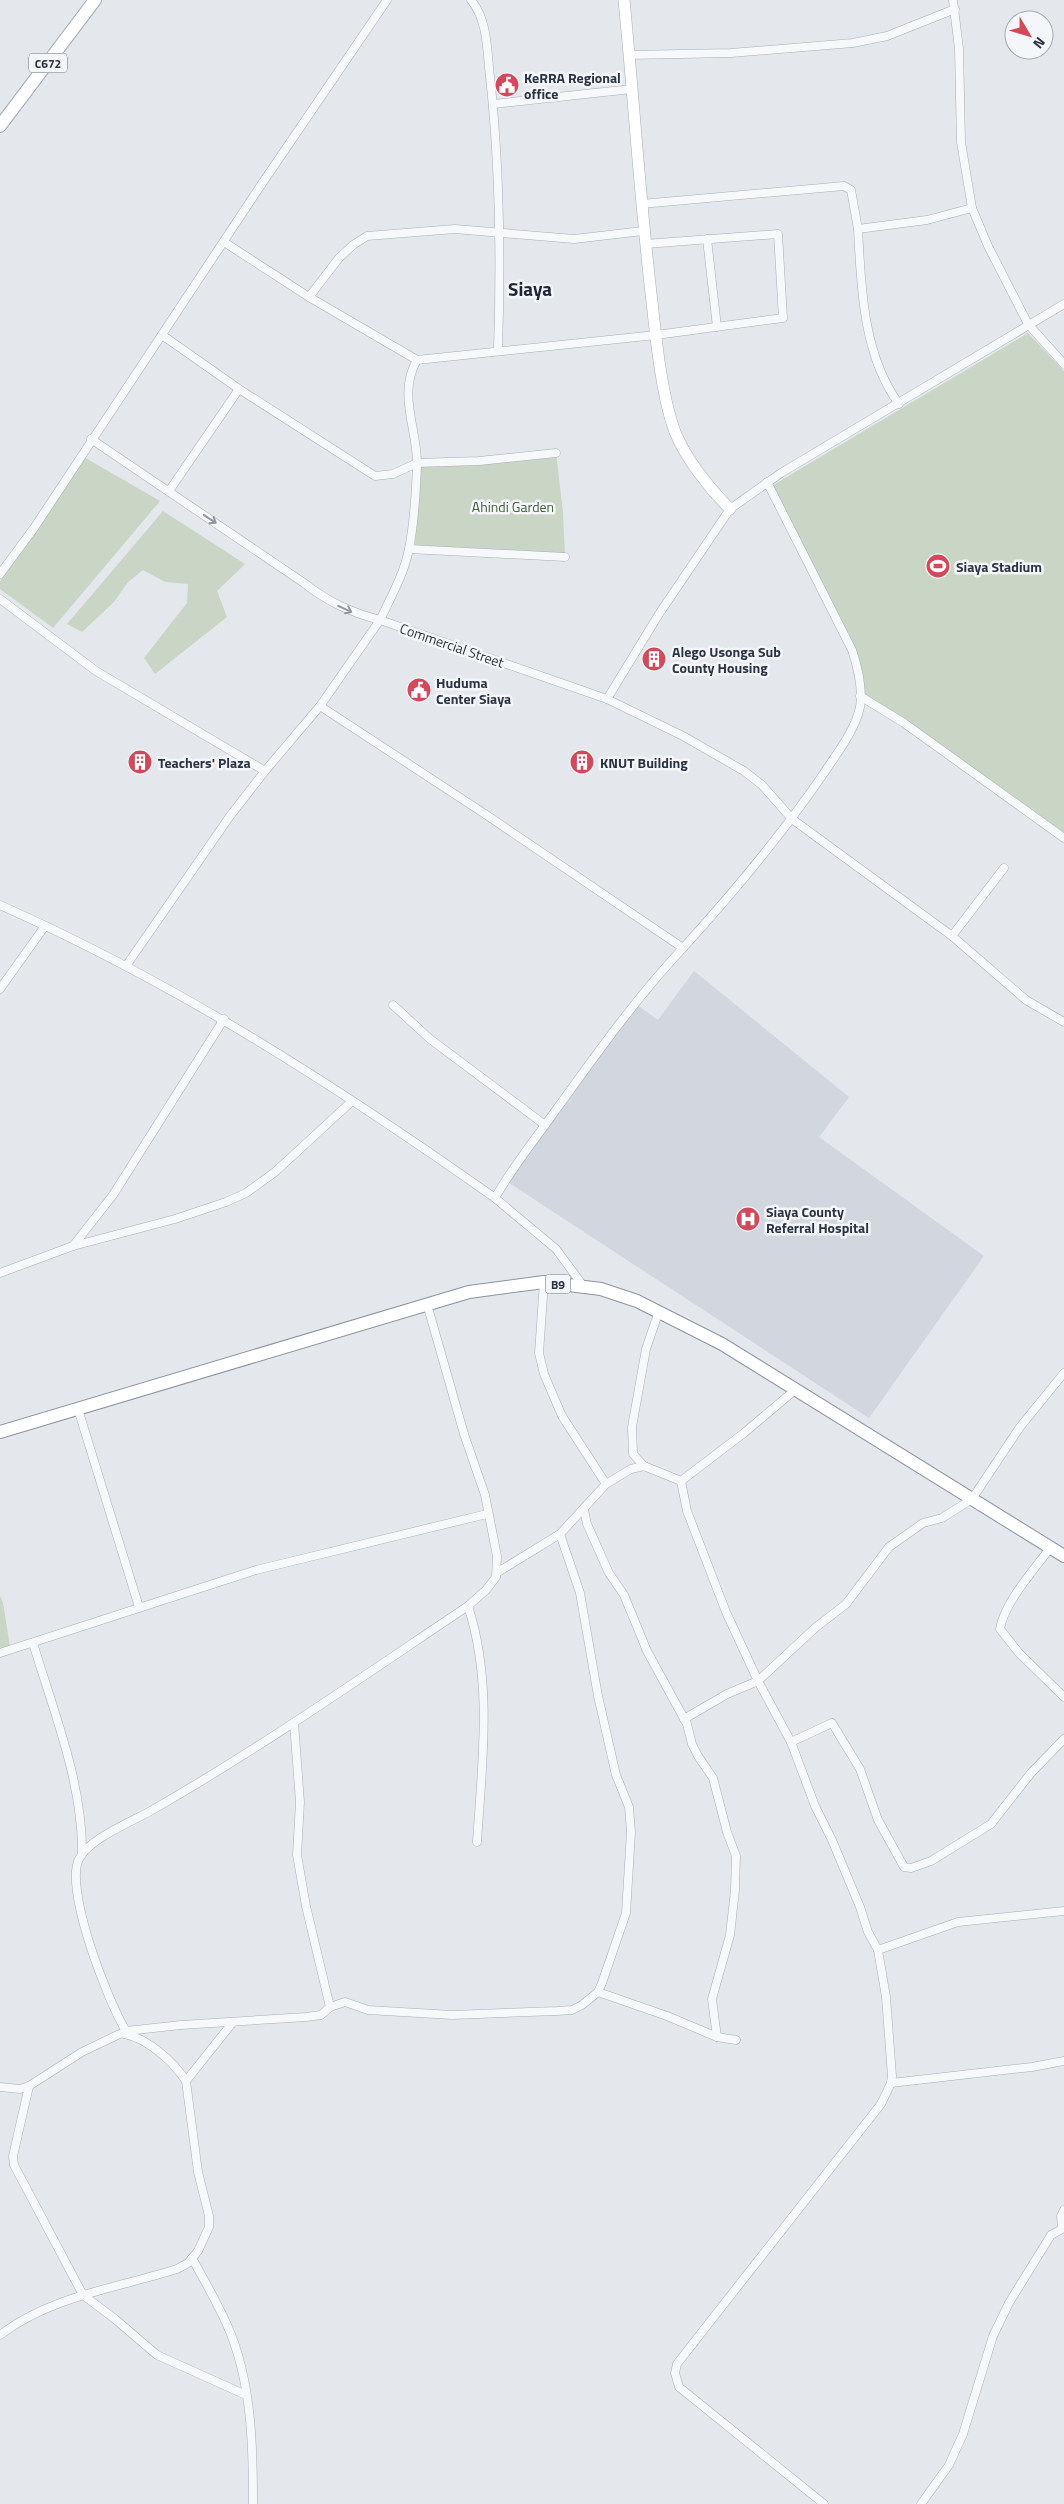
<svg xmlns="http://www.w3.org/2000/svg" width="1064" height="2504" font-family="'Titillium Web',sans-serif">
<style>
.built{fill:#d2d6de}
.green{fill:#c9d6c5}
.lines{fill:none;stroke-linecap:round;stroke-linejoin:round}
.minor-casing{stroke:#a9aeb7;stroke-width:9}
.secondary-casing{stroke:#a9aeb7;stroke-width:12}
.primary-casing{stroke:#a3abb8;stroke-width:14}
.trunk-casing{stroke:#8b94a3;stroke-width:14}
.minor{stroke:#f7f8fa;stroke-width:8}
.secondary{stroke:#fff;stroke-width:11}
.primary{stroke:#fff;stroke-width:12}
.trunk{stroke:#fff;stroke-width:12}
.oneway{stroke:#9196a0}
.labels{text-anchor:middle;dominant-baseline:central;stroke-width:5;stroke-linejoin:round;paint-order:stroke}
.shield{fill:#f4f6f9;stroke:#676e7b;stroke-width:1}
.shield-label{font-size:12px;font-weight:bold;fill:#2b3445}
.poi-label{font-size:14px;font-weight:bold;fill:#2b3445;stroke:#f4f6f9;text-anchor:start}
.park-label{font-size:14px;fill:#3f6138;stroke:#f4f6f9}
.street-label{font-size:14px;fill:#2b3445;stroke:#f4f6f9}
.district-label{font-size:19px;font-weight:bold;fill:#1d2536;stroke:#f4f6f9}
</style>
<rect width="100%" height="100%" fill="#e4e7ec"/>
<!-- built -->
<path class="built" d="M694,971L849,1097L819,1137L984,1256L869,1418L506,1181L636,1004L658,1020Z"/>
<!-- green -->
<g class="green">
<path d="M1028,333L1064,371V833L995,783L860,696L854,644L770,487Z"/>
<path d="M556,453L563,512L565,557L415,549L417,463Z"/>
<path d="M82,456L160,501L53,628L0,589V581Z"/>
<path d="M163,511L245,564L217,591L227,617L155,674L144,658L187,603L188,584L165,582L143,570L128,582L114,602L82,632L67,624Z"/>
<path d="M0,1596L3,1603L11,1653L0,1655Z"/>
</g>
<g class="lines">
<defs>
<g id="minor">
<path d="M471,0C488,20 487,52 490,77C500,168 501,259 498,350"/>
<path d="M953,0L959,49L961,142L972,208L988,246L1028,324L1064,364"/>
<path d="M629,55L731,53L853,43L887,36L955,9"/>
<path d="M493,104L632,89"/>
<path d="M641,204L844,186L851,190L858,229L927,220L972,208"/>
<path d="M858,229C861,287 863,355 899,404"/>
<path d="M707,239L717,327"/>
<path d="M224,242L309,297L417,360"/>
<path d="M309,297L339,258L353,245L367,236L455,229L574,239L643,231"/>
<path d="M162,335L239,389L375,476L393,474L417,463L479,461L556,453"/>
<path d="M91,439L304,583C328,602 350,612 380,620C391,597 404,574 409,549C414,524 416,491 417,465C418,431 397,394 417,360L656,335L783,318L778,234L645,244"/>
<path d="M169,491L239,389"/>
<path d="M409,549L565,557"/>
<path d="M0,574L34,528L259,188L387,0"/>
<path d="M0,599L96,671L265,771"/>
<path d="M860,696L904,723L1064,838"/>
<path d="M607,699L683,736L744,771L762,785L792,819L952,936L1004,868"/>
<path d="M320,706L482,812L683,948C636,998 598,1052 558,1107C537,1137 513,1166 495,1198L556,1249L584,1287"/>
<path d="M0,905C176,983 338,1087 495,1198"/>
<path d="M952,936L1026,1000L1064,1022"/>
<path d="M683,948C733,893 781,836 824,773C837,753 855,731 860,707C863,688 858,668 852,650L767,482"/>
<path d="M126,966L230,816L265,771L320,706L380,620L607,699L659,614L730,509L781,473L1064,304"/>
<path d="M0,989L45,926"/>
<path d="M393,1005L430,1039L545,1125"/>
<path d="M73,1246L113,1195L224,1019"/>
<path d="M0,1273L73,1246L175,1219L226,1202L246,1193L275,1172L351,1102"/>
<path d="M544,1282L539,1353L544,1374L562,1416L606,1484"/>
<path d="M78,1409L139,1607"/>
<path d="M644,1466L633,1454L632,1427L646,1349L659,1311"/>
<path d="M681,1481L744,1433L795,1390"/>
<path d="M584,1510L587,1524L609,1573L624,1595L647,1651L687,1724L692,1744L698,1756L713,1778L727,1832L736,1856L735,1890L730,1935L712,1999L717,2037"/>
<path d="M1050,1548C1034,1570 1004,1603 1000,1629L1019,1653L1064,1697"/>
<path d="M498,1572L560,1534L606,1484L631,1469L644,1466L681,1481L687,1511L726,1612L758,1681L791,1742L815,1806L832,1840L860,1907L868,1932L878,1950L886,1997L892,2076L891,2083L881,2104L698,2337L677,2364L675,2373L679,2387L824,2504"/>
<path d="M468,1606C493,1682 482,1764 477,1842"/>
<path d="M33,1643C53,1710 83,1783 82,1854"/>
<path d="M0,1653L256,1570L487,1514"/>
<path d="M684,1719L727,1694L758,1681L815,1628L846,1604L889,1547L923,1523L942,1518L972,1499L1020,1427L1064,1373"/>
<path d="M294,1723L300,1802L297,1855L306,1906L330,2007"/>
<path d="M791,1742L832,1723L860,1769L878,1820L904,1867L911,1868L931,1861L991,1824L1031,1773L1064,1739"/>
<path d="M878,1950L958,1922L1064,1911"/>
<path d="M598,1992L667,2016L717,2037L736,2040"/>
<path d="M126,2031C108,2002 64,1889 79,1859C89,1838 134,1821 154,1809C262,1747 365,1675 468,1606L486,1590L496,1577L497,1556L485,1495L464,1434L427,1304"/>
<path d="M186,2081L233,2022"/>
<path d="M891,2083L1032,2067L1064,2061"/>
<path d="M29,2086L13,2156L14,2165L83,2295L115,2319L157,2355L246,2395"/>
<path d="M0,2087L20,2089L29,2086L82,2052L126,2031L181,2025L306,2017L321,2015L330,2007L345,2002L368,2010L452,2015L557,2011L572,2010L582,2005L598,1992L602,1983L626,1913L631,1832L629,1807L616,1775L598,1696L580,1593L560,1534"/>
<path d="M192,2258C206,2284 222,2310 232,2337C252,2390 253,2449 253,2504"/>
<path d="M0,2335C51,2296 117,2288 177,2269L188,2263L198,2251L209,2227V2216L198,2172L186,2081C173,2061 147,2038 124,2034"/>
<path d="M921,2504L949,2465L963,2434L993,2336L1009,2303L1051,2235L1062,2229L1061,2216L1064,2210"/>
</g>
<path id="secondary" d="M624,0C634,101 640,201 652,302C656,340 662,397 675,432C686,459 709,488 730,509"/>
<path id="primary" d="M0,126L95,0"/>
<path id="trunk" d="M0,1432L469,1292L544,1282L601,1289L637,1301L722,1344L1064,1556"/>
</defs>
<!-- minor casing -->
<use href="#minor" class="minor-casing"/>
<!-- secondary casing -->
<use href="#secondary" class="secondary-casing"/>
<!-- primary casing -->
<use href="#primary" class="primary-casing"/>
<!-- trunk casing -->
<use href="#trunk" class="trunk-casing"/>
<!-- minor -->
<use href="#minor" class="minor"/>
<!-- secondary -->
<use href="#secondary" class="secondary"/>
<!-- primary -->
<use href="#primary" class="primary"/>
<!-- trunk -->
<use href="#trunk" class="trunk"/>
</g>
<!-- one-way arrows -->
<defs><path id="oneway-shaft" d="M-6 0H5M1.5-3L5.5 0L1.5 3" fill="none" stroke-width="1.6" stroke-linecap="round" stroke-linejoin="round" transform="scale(1.25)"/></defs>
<g class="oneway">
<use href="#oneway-shaft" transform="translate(210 519) rotate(34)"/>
<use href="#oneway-shaft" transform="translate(345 609) rotate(25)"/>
</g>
<!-- icons -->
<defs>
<symbol id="civic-disc" viewBox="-11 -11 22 22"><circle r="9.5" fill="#d1495b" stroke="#f4f6f9"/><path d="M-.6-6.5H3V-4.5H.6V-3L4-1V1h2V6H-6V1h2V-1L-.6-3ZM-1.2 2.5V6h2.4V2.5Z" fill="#fff"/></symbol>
<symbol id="stadium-disc" viewBox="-11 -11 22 22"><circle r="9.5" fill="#d1495b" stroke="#f4f6f9"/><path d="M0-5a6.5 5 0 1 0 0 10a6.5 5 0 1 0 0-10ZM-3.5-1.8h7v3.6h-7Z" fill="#fff"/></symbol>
<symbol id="building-disc" viewBox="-11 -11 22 22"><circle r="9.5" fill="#d1495b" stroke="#f4f6f9"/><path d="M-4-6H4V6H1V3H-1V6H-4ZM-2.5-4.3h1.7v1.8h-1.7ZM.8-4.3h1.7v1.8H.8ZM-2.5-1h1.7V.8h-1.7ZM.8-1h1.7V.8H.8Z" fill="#fff"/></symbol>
<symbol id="hospital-disc" viewBox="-11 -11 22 22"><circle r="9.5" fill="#d1495b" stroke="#f4f6f9"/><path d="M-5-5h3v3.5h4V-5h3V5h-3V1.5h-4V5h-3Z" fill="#fff"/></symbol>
</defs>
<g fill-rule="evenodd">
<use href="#civic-disc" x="493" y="71" width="28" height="28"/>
<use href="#stadium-disc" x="924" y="552" width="28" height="28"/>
<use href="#building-disc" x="640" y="645" width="28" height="28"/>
<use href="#civic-disc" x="405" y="676" width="28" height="28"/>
<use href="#building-disc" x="126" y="748" width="28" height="28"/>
<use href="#building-disc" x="568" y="748" width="28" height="28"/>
<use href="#hospital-disc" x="734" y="1205" width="28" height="28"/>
</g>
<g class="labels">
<!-- shield labels -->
<g class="shield">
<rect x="29" y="53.5" width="38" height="19" rx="4"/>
<rect x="545.5" y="1274.5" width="25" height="19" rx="4"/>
</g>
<g class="shield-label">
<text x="48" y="63">C672</text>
<text x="558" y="1284">B9</text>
</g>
<!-- poi labels -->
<g class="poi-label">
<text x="524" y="77">KeRRA Regional<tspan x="524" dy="16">office</tspan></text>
<text x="956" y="566">Siaya Stadium</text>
<text x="672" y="651">Alego Usonga Sub<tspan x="672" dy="16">County Housing</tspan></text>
<text x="436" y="682">Huduma<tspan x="436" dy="16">Center Siaya</tspan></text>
<text x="158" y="762">Teachers' Plaza</text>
<text x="600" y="762">KNUT Building</text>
<text x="766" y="1211">Siaya County<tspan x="766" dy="16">Referral Hospital</tspan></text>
</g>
<!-- park labels -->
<g class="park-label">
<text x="513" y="506">Ahindi Garden</text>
</g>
<!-- street labels -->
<g class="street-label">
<text transform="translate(452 645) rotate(19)">Commercial Street</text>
</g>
<!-- district labels -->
<g class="district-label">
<text x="530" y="288">Siaya</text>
</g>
</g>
<!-- north arrow -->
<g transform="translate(1029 35) rotate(128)"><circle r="24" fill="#f4f6f9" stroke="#a4a8b1"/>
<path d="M0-4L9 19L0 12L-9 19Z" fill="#d1495b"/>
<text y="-8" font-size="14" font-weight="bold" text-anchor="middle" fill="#2b3445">N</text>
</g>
</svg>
